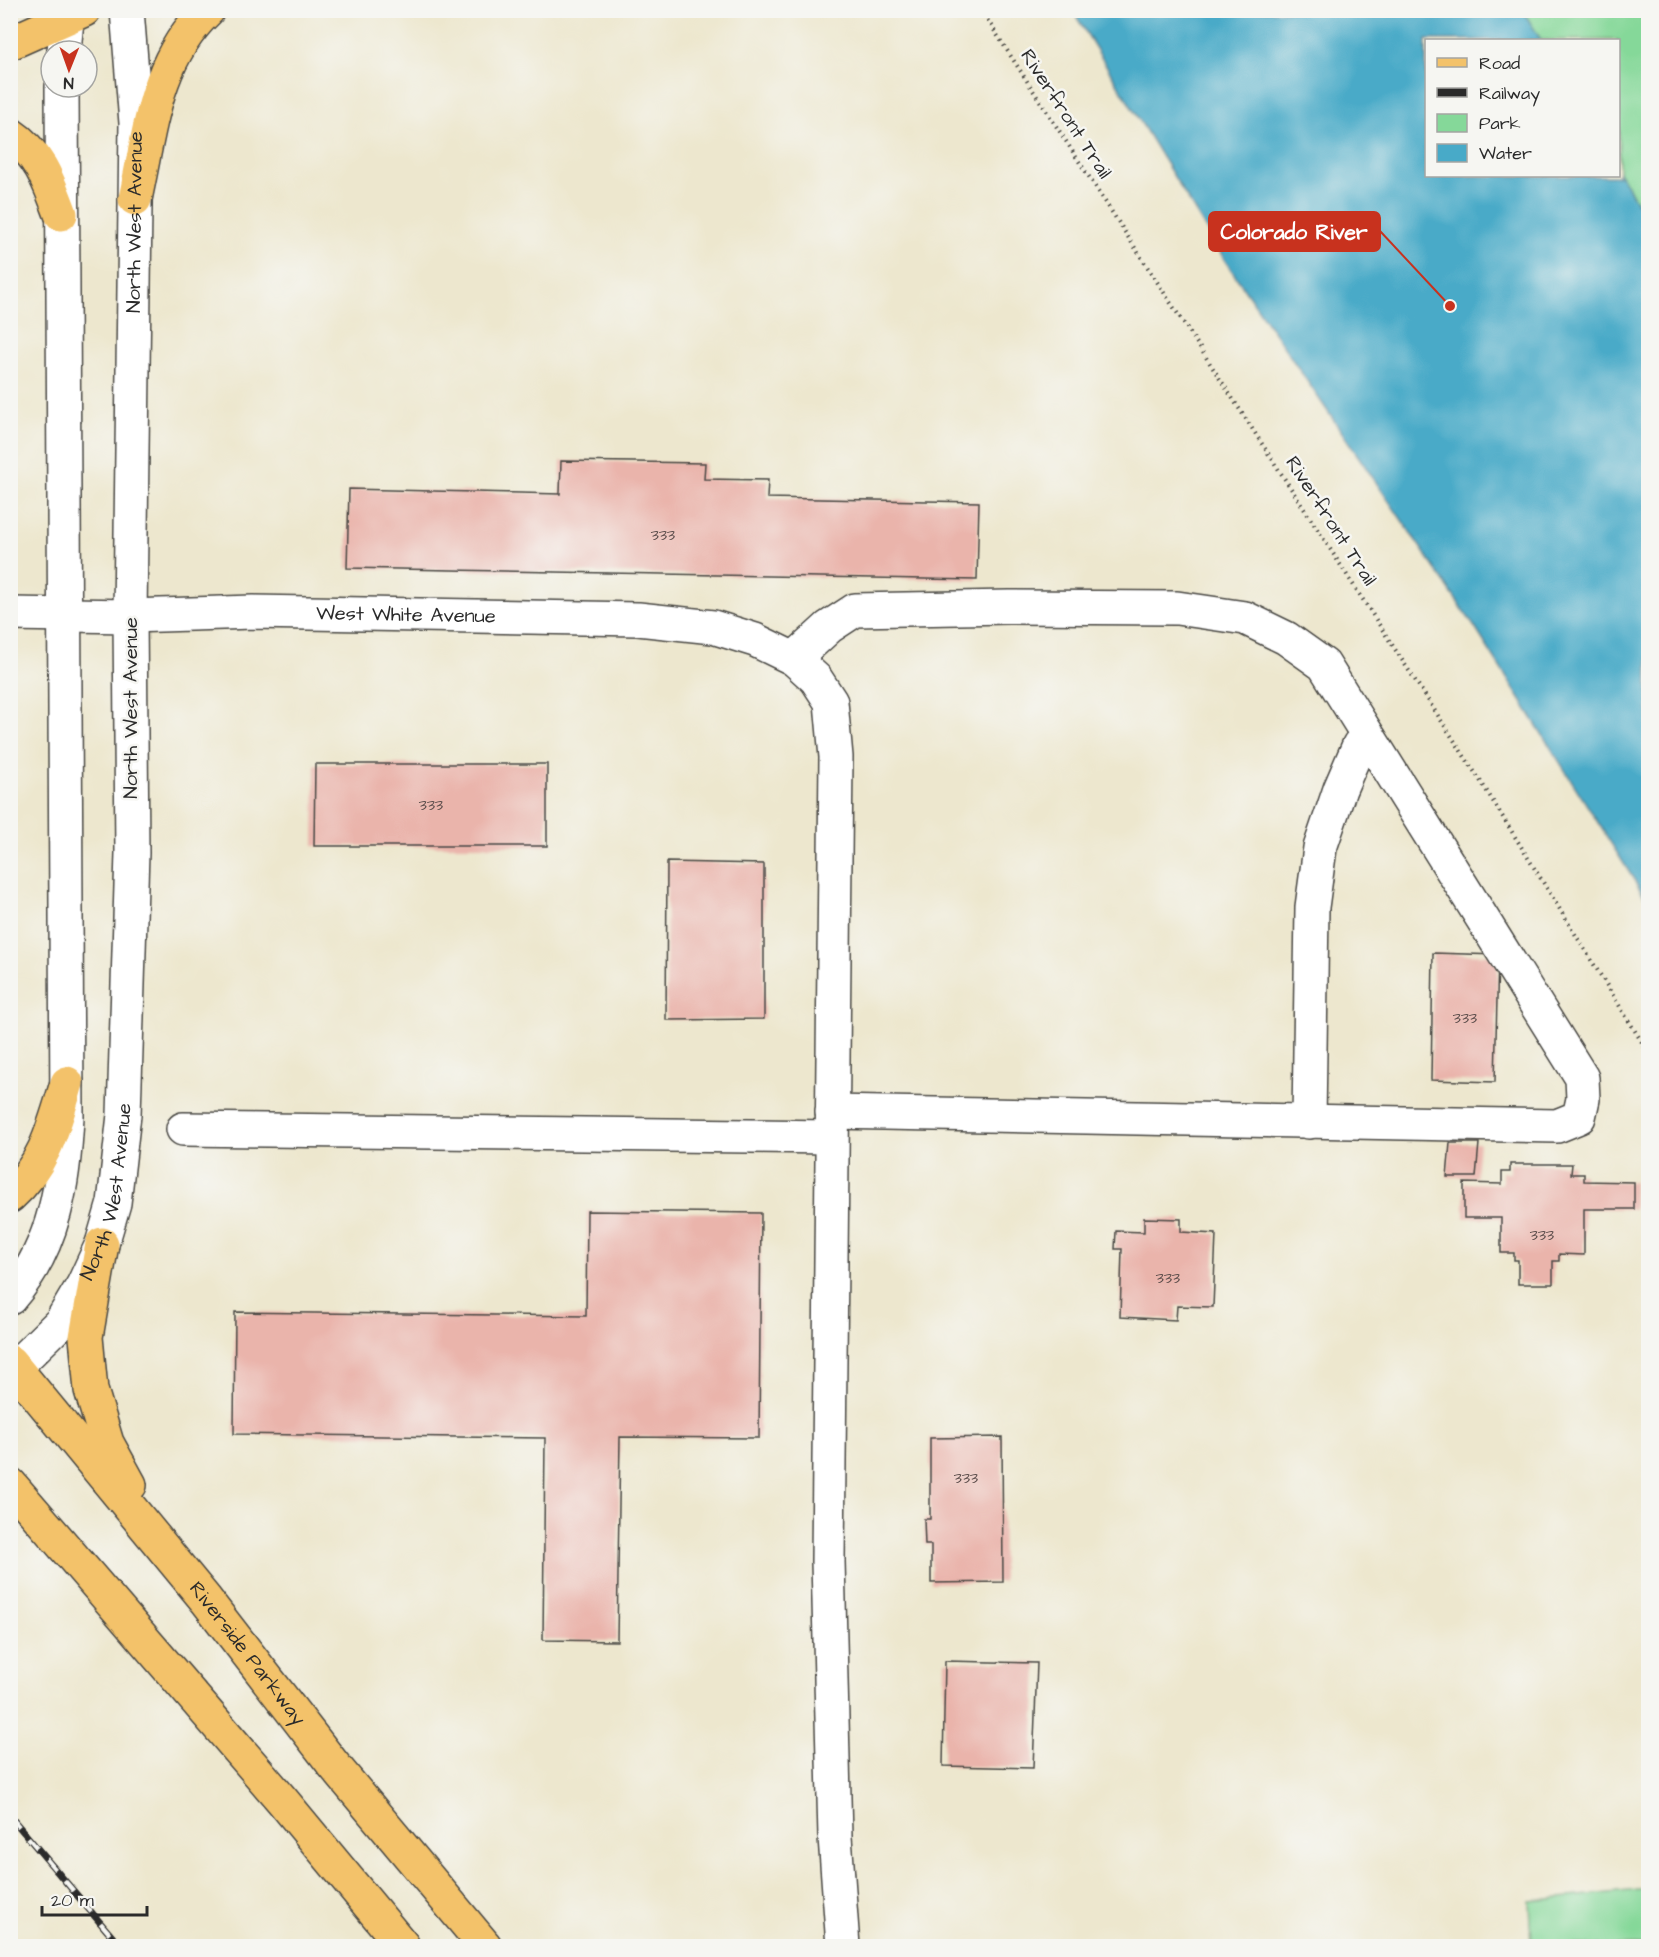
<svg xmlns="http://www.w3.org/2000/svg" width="1659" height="1957" font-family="'Architects Daughter',sans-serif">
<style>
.green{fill:#85d899;stroke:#588262;stroke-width:1.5}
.water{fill:#48aac8;stroke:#3a6a7a;stroke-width:1.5}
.building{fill:#eab4ab}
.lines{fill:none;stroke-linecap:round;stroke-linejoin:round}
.minor-casing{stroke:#484743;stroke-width:36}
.major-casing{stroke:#484743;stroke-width:36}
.path{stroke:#484743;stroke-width:4;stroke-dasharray:1.5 4.5;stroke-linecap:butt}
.minor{stroke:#fff;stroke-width:33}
.major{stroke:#f3c26a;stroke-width:33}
.rail-casing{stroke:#2b2b2b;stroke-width:7}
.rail{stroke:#f6f6f2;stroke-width:4.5;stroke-dasharray:14;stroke-linecap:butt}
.labels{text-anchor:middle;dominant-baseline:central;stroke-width:5;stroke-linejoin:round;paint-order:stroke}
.number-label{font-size:16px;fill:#5b4d4b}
.street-label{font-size:20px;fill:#2b2b2b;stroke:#f6f6f2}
.leader{fill:none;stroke:#c8321e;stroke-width:2}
.callout-dot{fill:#c8321e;stroke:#f6f6f2;stroke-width:2}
.callout{fill:#c8321e;stroke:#c8321e;stroke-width:2}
.callout-label{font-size:21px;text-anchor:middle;font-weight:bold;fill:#fff}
</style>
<rect width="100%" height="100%" fill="#f6f6f2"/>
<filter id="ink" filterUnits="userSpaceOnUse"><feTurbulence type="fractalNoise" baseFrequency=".0167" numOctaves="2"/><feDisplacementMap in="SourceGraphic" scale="12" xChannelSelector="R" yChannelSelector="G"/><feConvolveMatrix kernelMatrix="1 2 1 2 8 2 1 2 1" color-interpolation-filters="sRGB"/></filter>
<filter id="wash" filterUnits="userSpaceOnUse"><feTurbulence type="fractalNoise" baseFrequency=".008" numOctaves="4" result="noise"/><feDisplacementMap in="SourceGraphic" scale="24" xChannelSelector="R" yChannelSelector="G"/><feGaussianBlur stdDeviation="1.35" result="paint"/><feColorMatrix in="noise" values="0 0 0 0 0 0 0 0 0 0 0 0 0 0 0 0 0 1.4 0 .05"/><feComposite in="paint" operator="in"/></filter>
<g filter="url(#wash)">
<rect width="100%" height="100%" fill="#ede7ce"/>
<!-- green -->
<g class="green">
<path d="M1523,11H1648V221L1619,172L1618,40H1541Z"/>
<path d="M1648,1889V1946H1532L1530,1901Z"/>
</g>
<!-- water -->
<path class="water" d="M1073,11H1523L1541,40H1426V176H1618L1619,172L1648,221V902L1474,626L1226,262Z"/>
<g id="blocks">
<!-- building -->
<g class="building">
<path d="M561,461L705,463L704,479L768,480L767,498L979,502L977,580L347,568L349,489L560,494Z"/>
<path d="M315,764H547V846H314Z"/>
<path d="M667,862L764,864V1019L666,1020Z"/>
<path d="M1433,953L1498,955L1495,1082L1431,1080Z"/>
<path d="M1450,1143H1479L1476,1177H1447Z"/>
<path d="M1510,1164H1572L1571,1174H1584V1181L1634,1182V1209H1584V1255L1559,1254V1261H1553V1284H1518V1260H1514V1253H1501V1218H1464V1183L1502,1184V1172H1510Z"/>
<path d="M587,1211L761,1213L759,1438L620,1437L617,1641L543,1640L545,1438L234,1434L235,1312L586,1316Z"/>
<path d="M1144,1218L1181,1219V1232L1216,1234L1213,1307L1177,1306L1176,1320L1120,1317L1122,1249H1115L1116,1231L1144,1232Z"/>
<path d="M1002,1437L1003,1582L931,1583V1545H925L924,1519H930V1438Z"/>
<path d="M945,1661L1037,1663L1033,1768L943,1766Z"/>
</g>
</g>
</g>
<g filter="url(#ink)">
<use href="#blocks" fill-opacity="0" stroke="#484743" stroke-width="1.5"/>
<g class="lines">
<defs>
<g id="minor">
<path d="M64,51L68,10"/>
<path id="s1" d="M10,614L130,616L253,612L638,619L713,627L755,640L794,659L816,679L831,702L836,757L828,1561L835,1837L843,1946"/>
<path d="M794,659L829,627L855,610L1009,607L1177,608L1245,618L1286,638L1324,665L1582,1078L1583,1099L1579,1117L1557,1126L832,1112"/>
<path d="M1309,1122L1312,907L1320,848L1340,789L1359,745L1370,739"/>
<path d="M183,1129L831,1137"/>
<path d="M10,1298C55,1247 64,1182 67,1117L62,87"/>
<path id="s2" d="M10,1372L61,1322L83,1285L102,1244L114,1203L124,1115L132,853L130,616L136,123L127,10"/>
</g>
<g id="major">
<path d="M10,43L84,10"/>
<path d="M10,134C40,154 49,182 61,214"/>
<path d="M135,199C150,131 154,61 208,10"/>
<path d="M10,1196C45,1165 54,1126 67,1083"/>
<path d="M102,1244L86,1337L91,1390L107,1443L130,1485"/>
<path id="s3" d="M10,1362L206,1600L333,1764L485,1946"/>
<path d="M10,1484L282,1800L403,1946"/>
</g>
</defs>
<!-- minor casing -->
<use href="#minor" class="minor-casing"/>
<!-- major casing -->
<use href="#major" class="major-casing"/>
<!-- path -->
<path class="path" d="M981,10L1483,785L1648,1052"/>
<!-- minor -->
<use href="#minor" class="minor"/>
<!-- major -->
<use href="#major" class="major"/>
<defs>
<path id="rail" d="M10,1816L120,1946"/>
</defs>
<!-- rail casing -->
<use href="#rail" class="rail-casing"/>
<!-- rail -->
<use href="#rail" class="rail"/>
</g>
</g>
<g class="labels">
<!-- number labels -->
<g class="number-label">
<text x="663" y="535">333</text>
<text x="431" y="805">333</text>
<text x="1465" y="1018">333</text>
<text x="1542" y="1235">333</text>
<text x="1168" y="1278">333</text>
<text x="966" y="1478">333</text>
</g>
<!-- street labels -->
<g class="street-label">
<text transform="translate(1066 114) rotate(57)">Riverfront Trail</text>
<text stroke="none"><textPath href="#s2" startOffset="1184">North West Avenue</textPath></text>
<text transform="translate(1331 521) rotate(57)">Riverfront Trail</text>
<text stroke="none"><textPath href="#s1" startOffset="396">West White Avenue</textPath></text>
<text transform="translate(131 708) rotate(-90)">North West Avenue</text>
<text stroke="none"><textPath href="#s2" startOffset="212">North West Avenue</textPath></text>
<text stroke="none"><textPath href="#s3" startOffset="376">Riverside Parkway</textPath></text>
</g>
</g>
<!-- callouts -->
<path class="leader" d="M1450 306L1380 231"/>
<circle class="callout-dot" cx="1450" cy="306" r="6"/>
<rect class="callout" x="1209" y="212" width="171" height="39" rx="6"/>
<g class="callout-label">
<text x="1294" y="239">Colorado River</text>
</g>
<!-- margin -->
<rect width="1659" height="1957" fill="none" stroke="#f6f6f2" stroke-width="36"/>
<!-- legend -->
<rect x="1425" y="39" width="195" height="138" fill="#f6f6f2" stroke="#a5a5a2" stroke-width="1.5"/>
<rect x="1437" y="58" width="30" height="9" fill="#f3c26a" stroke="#a5a5a2" stroke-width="1.5"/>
<text x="1479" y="69" font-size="18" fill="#2b2b2b">Road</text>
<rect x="1437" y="88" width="30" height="9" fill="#2b2b2b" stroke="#a5a5a2" stroke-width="1.5"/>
<text x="1479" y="99" font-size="18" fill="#2b2b2b">Railway</text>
<rect x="1437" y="114" width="30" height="18" fill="#85d899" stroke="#a5a5a2" stroke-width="1.5"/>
<text x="1479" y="129" font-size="18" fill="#2b2b2b">Park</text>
<rect x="1437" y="144" width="30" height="18" fill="#48aac8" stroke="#a5a5a2" stroke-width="1.5"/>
<text x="1479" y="159" font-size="18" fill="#2b2b2b">Water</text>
<!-- north arrow -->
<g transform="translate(69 69) rotate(181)"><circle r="28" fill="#f6f6f2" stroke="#a5a5a2" stroke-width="1.5"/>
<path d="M0-4.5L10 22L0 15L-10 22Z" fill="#c8321e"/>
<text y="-9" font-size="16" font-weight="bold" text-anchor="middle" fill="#2b2b2b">N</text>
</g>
<!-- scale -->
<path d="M42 1906v9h105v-9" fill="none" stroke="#2b2b2b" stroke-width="3"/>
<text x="51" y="1906" font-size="18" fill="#2b2b2b" stroke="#f6f6f2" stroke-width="4.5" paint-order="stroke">20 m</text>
</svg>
